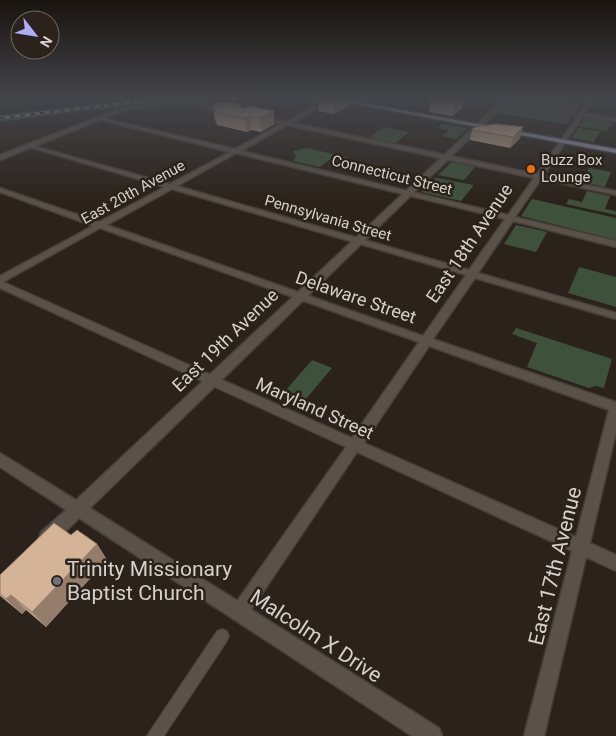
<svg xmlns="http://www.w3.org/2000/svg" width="616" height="736" font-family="Roboto,sans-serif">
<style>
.green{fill:#3e523b}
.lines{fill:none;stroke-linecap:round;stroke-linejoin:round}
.pedestrian-casing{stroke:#463f39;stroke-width:2}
.minor-casing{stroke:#463f39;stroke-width:3}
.tertiary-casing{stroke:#463f39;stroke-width:3}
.primary-casing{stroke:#463f39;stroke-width:3}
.pedestrian{fill:#5a5149;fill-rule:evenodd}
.minor{fill:#5a5149;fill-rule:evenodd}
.tertiary{fill:#5a5149;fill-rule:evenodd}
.primary{fill:#8c8eaf;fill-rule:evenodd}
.rail-casing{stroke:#c2bcb6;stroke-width:3}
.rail{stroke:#2b231b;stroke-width:2;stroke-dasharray:5;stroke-linecap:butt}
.wall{fill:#b69a82}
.shaded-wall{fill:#947d6a}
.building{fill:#d4b397;stroke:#947d6a}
.food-dot{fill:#e8710a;stroke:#2b231b;stroke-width:2}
.worship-dot{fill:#6b7280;stroke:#2b231b;stroke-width:2}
.labels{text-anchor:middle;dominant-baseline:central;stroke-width:5;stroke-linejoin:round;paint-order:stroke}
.far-poi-label{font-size:15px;fill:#d6d0cb;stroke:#2b231b;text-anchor:start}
.far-street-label{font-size:15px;fill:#d6d0cb;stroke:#2b231b}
.street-label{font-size:18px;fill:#d6d0cb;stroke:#2b231b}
.near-street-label{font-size:21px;fill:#d6d0cb;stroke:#2b231b}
.near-poi-label{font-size:21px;fill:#d6d0cb;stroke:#2b231b;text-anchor:start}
</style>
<rect width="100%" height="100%" fill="#2b231b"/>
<!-- green -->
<g class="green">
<path d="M515,98H544L582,104L576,112L511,101Z"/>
<path d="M130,100H139L0,117V115Z"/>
<path d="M135,104L128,106L0,122V119Z"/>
<path d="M508,105L574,115L567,124L499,113Z"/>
<path d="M586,117L611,122L613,126L608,128L607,131L579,126Z"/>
<path d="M443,124L468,128L456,139L442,136L449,130L438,128Z"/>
<path d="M383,127H384L409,132L395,143L369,138Z"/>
<path d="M578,128H580L600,131L594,142L572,138Z"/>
<path d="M307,148L350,158L342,163L329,160L320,167L293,161L296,157L293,151Z"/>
<path d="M452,162L475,167L464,180L438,175Z"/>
<path d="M589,168L611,172L605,187L583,182Z"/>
<path d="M436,178H437L474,185L461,201L421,192Z"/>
<path d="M587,191L610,196L605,209L616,211V215L566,204L569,199L582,202Z"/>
<path d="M532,199L616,218V240L521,216Z"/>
<path d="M516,225L547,232L536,252L504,244Z"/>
<path d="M579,267L616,277V307L568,293Z"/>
<path d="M516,328L612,359L604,388L595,386L589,388L527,367L537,343L512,334Z"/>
<path d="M312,360L332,368L300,406L280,397Z"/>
</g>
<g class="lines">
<defs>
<path id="pedestrian" d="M222,629L227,631L229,636L227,641L164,736H147L150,731L217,631Z"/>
<g id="minor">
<path d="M171,98L183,100L212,98L192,102L231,111L228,113L183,103L132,109L129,107L173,101Z"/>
<path d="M329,98H336L292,123L537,174L578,116L476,98H487L580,113L590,98H595L585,113L616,118V122L583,116L543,176L616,191V195L541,179L515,217L616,241V247L513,221L478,273L616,313V319L475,278L433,339L616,402V432L590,543L616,555V571L586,557L544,736H524L572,551L357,452L245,619L239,621L233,619L231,613L233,607L346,447L0,288V276L93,226L0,192V188L99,222L165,187L30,147V145L170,184L230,152L101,120V118L235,149L281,124L259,119V117L286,122ZM287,125L534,178L508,215L241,151ZM236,153L505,219L469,270L177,186ZM172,189L466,275L423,336L107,225ZM100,228L419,342L352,438L3,282ZM429,346L609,410L576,537L364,443Z"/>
</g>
<g id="tertiary">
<path d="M147,98H155L0,160V155Z"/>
<path d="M505,98H511L90,508L439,728L442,736H412L79,518L53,544L47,546L41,544L39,538L41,532L66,510L0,467V453L76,500Z"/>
</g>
<path id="primary" d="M323,98H335L616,149V153Z"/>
</defs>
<!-- pedestrian casing -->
<use href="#pedestrian" class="pedestrian-casing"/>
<!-- minor casing -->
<use href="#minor" class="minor-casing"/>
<!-- tertiary casing -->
<use href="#tertiary" class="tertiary-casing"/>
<!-- primary casing -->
<use href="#primary" class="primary-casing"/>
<!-- pedestrian -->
<use href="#pedestrian" class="pedestrian"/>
<!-- minor -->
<use href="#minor" class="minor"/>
<!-- tertiary -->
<use href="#tertiary" class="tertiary"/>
<!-- primary -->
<use href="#primary" class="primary"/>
<defs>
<path id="rail" d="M0,118L168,98"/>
</defs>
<!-- rail casing -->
<use href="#rail" class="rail-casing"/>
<!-- rail -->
<use href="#rail" class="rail"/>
</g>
<!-- wall -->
<g class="wall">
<path d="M324,98H348V106L334,114L318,111V101Z"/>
<path d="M433,98H464L462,108L453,116L429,112L431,99Z"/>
<path d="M213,103L242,109L274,124L261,132L251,130L247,132L217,125L214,117Z"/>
<path d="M472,130L520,138L510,148L470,140Z"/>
<path d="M71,535L97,544L107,560L46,627L26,610L22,614L0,596V575Z"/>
</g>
<!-- shaded-wall -->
<g class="shaded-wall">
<path d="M345,98H348V106L334,114V104Z"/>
<path d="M462,98H464L462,108L453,116L455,103Z"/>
<path d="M274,111V124L261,132L260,118Z"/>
<path d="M250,116L251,130L247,132L245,118Z"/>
<path d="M523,127L520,138L510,148L513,137Z"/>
<path d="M97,544L107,560L46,627L32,612Z"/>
<path d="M11,595L26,610L22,614L6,599Z"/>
</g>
<!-- building -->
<g class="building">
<path d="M324,98H345L334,104L318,101Z"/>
<path d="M433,98H462L455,103L431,99Z"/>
<path d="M230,102L240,104L242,109L249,106L274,111L260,118L250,116L245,118L216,112L213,103Z"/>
<path d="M497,124L523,127L513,137L472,130L475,127Z"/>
<path d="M54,523L71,535L77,530L97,544L32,612L11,595L6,599L0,594V575Z"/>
</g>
<!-- sky -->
<linearGradient id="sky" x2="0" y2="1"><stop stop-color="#18130f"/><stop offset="0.49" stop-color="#44454a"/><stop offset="1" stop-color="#44454a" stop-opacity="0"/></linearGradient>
<rect width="616" height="201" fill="url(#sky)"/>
<!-- markers -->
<circle class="food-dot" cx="531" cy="169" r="5"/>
<circle class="worship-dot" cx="57" cy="581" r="5"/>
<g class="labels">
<!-- far-poi labels -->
<g class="far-poi-label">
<text x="541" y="160">Buzz Box<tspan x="541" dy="17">Lounge</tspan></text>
</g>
<!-- far-street labels -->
<g class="far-street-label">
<text transform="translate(392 175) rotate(14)">Connecticut Street</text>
<text transform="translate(133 192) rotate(-29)">East 20th Avenue</text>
<text transform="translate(328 218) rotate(16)">Pennsylvania Street</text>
</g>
<!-- street labels -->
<g class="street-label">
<text transform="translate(469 243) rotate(-56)">East 18th Avenue</text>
<text transform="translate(356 297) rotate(19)">Delaware Street</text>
<text transform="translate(225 340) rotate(-44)">East 19th Avenue</text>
<text transform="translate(315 408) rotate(24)">Maryland Street</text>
</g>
<!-- near-street labels -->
<g class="near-street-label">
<text transform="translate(555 566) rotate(-76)">East 17th Avenue</text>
<text transform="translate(316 636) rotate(33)">Malcolm X Drive</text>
</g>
<!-- near-poi labels -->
<g class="near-poi-label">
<text x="67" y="569">Trinity Missionary<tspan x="67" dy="24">Baptist Church</tspan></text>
</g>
</g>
<!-- north arrow -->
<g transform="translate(35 35) rotate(121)"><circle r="24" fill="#2b231b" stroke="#6f6861"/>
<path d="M0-4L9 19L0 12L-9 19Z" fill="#abaffb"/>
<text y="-8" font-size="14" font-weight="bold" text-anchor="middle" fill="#d6d0cb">N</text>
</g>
</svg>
